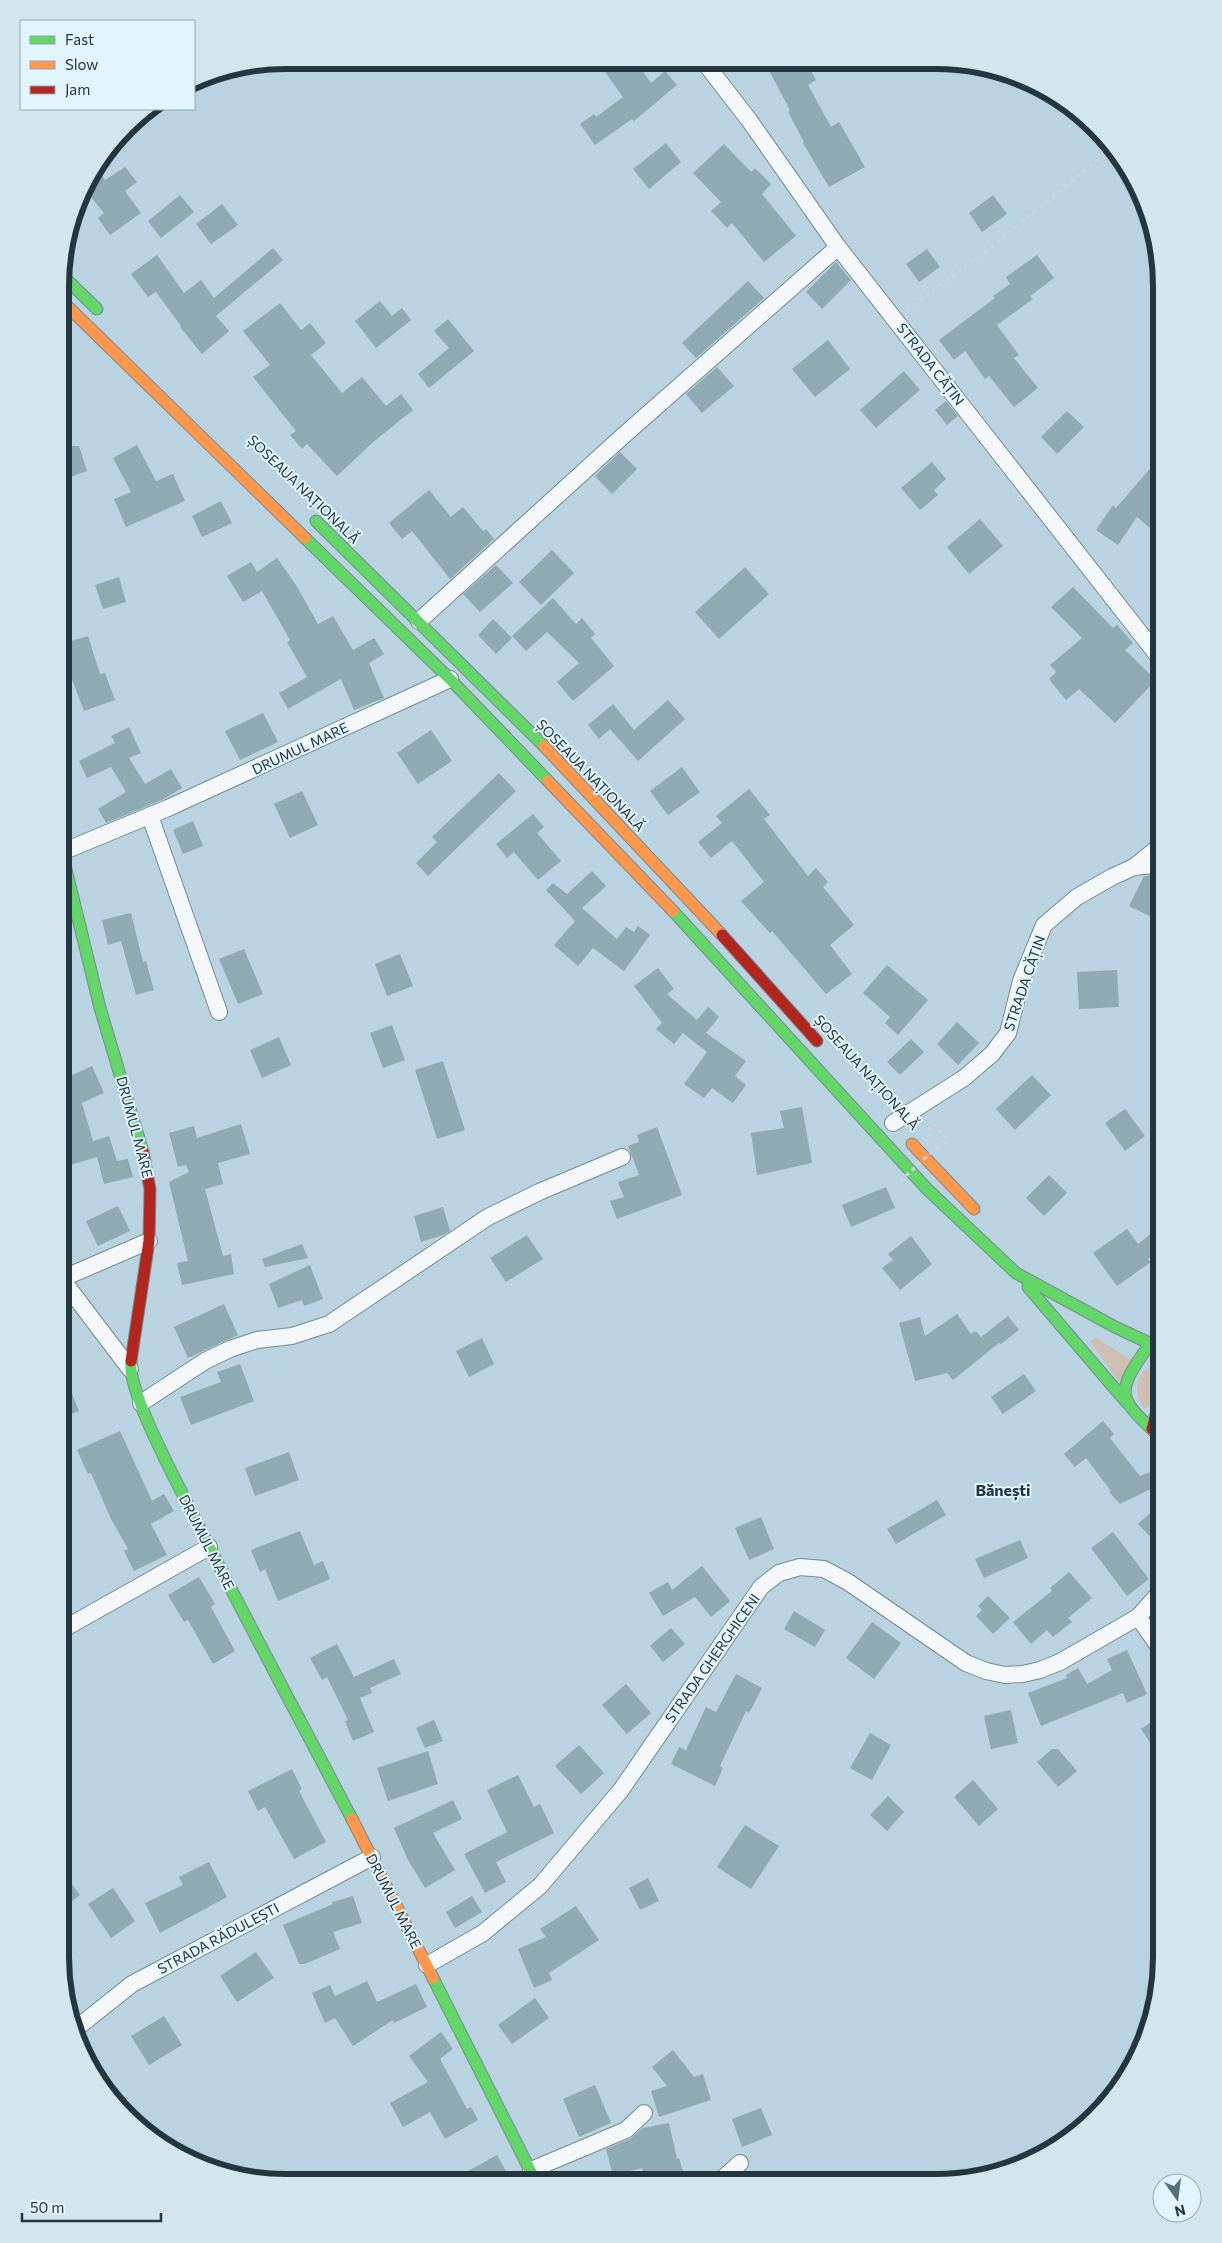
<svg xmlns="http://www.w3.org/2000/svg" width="1222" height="2243" font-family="Commissioner,sans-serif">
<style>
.green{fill:#cebeb4}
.building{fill:#8eabb4}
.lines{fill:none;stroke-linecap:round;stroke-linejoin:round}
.street-casing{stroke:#768a94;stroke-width:18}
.fast-casing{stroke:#768a94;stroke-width:13}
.slow-casing{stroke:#768a94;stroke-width:13}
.jam-casing{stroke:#768a94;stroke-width:13}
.path{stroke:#ccd4d8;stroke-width:3;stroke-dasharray:4 4;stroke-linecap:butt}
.street{stroke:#f4f8fa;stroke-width:16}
.fast{stroke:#63d668;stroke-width:11}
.slow{stroke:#ff974d;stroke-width:11}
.jam{stroke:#b3261e;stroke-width:11}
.path-bridge{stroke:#ccd4d8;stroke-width:3;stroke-dasharray:4 4;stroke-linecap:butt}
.labels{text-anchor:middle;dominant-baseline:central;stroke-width:4;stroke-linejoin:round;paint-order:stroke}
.street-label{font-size:14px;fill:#243740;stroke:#e2f4fe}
.quarter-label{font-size:16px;font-weight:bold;fill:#243740;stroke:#e2f4fe}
.rim{fill:none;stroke:#243740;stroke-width:6}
</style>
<rect width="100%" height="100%" fill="#b9d3e0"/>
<!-- green -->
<g class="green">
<path d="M1096,1338L1132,1360L1119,1382L1090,1341Z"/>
<path d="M1152,1367L1158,1370C1159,1383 1154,1399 1145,1409C1134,1397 1133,1372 1152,1367Z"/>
</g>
<!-- building -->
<g class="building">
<path d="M598,62H636L651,83L665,71L677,85L634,121L632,119L595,145L580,124L594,114L596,117L623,97Z"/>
<path d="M765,63H807L816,80L808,85L831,127L839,122L865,167L829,187L803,143L804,142L788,112L790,110Z"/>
<path d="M666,143L681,162L649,189L633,169Z"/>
<path d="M724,144L751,172L755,168L771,184L762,194L796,236L764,262L732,223L727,228L711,211L721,202L693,173Z"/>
<path d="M125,167L137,182L125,191L141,213L110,235L98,218L104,213L83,187L97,168L105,180Z"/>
<path d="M180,195L194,212L161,238L148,221Z"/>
<path d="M993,195L1007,214L982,232L969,213Z"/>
<path d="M222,204L238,225L211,244L196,224Z"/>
<path d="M273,248L283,260L216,316L229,331L202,354L180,327L181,326L156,292L148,297L131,274L157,255L184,293L201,280L214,298Z"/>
<path d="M927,249L940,267L919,282L906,264Z"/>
<path d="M1037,255L1054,278L1030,296L1033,299L997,325L1019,355L1014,358L1038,388L1014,407L989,376L985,379L965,351L954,360L939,340L995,298L993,296L1010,284L1006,277Z"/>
<path d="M836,262L851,280L822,309L806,292Z"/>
<path d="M748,281L764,298L696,358L682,343Z"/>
<path d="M380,301L392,316L402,308L411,320L376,348L355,321Z"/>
<path d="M280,303L301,330L310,323L326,343L311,355L342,393L362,377L386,406L401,394L413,410L372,443L337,476L307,444L302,449L290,435L296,431L253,377L270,365L243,331Z"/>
<path d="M448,319L474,351L429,388L418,374L449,348L434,331Z"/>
<path d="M828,340L850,369L815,397L792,369Z"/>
<path d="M717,367L734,386L702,413L686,394Z"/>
<path d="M904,371L920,390L876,428L860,410Z"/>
<path d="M946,401L958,416L947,425L935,410Z"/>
<path d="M1067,411L1084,427L1057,454L1041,437Z"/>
<path d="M137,445L156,481L173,474L185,501L126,527L114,499L131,492L113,458Z"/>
<path d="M73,446H79L87,471L62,480V449Z"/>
<path d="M620,452L637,469L612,494L595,476Z"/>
<path d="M1162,455V538L1137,517L1118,545L1096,530L1113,505L1116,508Z"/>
<path d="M932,462L946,479L934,490L938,495L920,510L901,488Z"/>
<path d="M429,490L451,517L463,507L483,531L486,529L494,539L450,579L412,531L402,539L389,523Z"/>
<path d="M221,501L232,523L202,537L192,516Z"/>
<path d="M980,519L1003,546L969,574L947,547Z"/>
<path d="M552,550L574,573L541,605L519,582Z"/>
<path d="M277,558L296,585L318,624L333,616L353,650L374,638L384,654L369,663L384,698L354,710L341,679L288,709L279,693L307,677L287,642L290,640L262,591L243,602L227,576L251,562L257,572Z"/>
<path d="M496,565L513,583L480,612L463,594Z"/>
<path d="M745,567L769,594L719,639L695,612Z"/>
<path d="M119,577L126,602L103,609L95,585Z"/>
<path d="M1073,587L1113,628L1117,625L1133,643L1125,650L1156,680L1115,723L1079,689L1066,700L1049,679L1056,672L1050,665L1082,638L1051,607Z"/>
<path d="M553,598L576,624L582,618L595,634L591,638L614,666L573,701L557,682L579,663L547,632L526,651L512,636Z"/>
<path d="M493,619L512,638L496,654L478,635Z"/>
<path d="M88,636L100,674L105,673L115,700L84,711L70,674L64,676L61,667V644Z"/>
<path d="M668,700L685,719L638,761L610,729L599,739L588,725L613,704L634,730Z"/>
<path d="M263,713L278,742L240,760L225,731Z"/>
<path d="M129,727L141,753L129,758L145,784L171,769L182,788L164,799L106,823L98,809L126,792L111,767L87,778L79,761L115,743L111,736Z"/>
<path d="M431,730L452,761L418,784L397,753Z"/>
<path d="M682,767L700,792L668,815L650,791Z"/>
<path d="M499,773L516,791L428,876L416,863L437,842L432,837Z"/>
<path d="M749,789L770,815L764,819L808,876L816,868L828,882L823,887L854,925L830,945L852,974L826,994L772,931L770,933L741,901L764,882L732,841L711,858L698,842L722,823L716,816Z"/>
<path d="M302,791L318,825L290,838L274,804Z"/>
<path d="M533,814L544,827L537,833L561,861L538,880L514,852L507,858L496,844Z"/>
<path d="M193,821L203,846L183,854L173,830Z"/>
<path d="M592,871L606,886L582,908L617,939L626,927L634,932L638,926L650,935L624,971L593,948L578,966L554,945L575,921L546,890L553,883L567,894Z"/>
<path d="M1155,875L1162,878V922L1129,906L1144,876Z"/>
<path d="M131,913L143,962L146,961L154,990L136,995L121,941L108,945L102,920Z"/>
<path d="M244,949L263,994L238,1004L219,959Z"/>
<path d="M400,954L413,986L387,996L375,964Z"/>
<path d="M887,965L928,1000L898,1035L885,1023L890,1017L863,993Z"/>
<path d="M658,968L674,989L667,994L697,1020L708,1007L719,1017L706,1033L746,1061L735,1076L746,1085L733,1103L712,1088L704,1098L684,1084L707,1052L683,1033L674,1044L656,1029L662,1023L634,986Z"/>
<path d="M1117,970L1119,1007L1079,1009L1077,972Z"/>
<path d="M957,1022L979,1043L958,1065L937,1044Z"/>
<path d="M392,1025L405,1060L383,1068L370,1033Z"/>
<path d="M279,1037L291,1065L262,1078L250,1050Z"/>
<path d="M911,1039L924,1052L900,1075L887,1062Z"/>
<path d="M443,1061L465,1130L437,1139L415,1070Z"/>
<path d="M92,1066L104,1093L82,1103L93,1141L109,1136L117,1161L128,1159L133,1177L104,1184L97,1157L61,1168V1148L68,1145L61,1121V1080Z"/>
<path d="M1032,1075L1051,1095L1015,1130L996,1109Z"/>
<path d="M802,1107L812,1163L757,1175L751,1133L784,1128L780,1111Z"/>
<path d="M1125,1109L1145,1136L1125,1151L1105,1123Z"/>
<path d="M241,1124L250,1154L218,1163L223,1184L205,1189L223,1256L231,1254L234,1274L182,1285L177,1263L188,1261L169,1182L189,1172L186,1165L178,1167L169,1133L194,1126L197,1138Z"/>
<path d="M657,1127L682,1195L617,1219L610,1201L624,1197L618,1182L639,1175L628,1146L639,1142L637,1135Z"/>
<path d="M1049,1175L1067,1193L1044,1216L1026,1198Z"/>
<path d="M886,1187L895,1208L851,1227L842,1205Z"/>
<path d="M118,1206L130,1231L98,1246L86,1221Z"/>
<path d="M443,1207L450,1231L443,1235L421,1242L414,1216Z"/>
<path d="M1162,1225V1249L1148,1259L1151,1262L1117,1286L1093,1253L1127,1229L1138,1244Z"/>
<path d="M527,1235L543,1259L506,1282L490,1258Z"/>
<path d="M911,1236L932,1264L900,1290L882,1268L893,1260L888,1254Z"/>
<path d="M302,1244L308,1258L265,1267L262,1259Z"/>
<path d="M310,1265L323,1299L304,1306L302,1300L278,1308L269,1284Z"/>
<path d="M224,1304L238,1335L188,1358L174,1327Z"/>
<path d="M957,1314L971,1334L976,1331L981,1337L1008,1316L1019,1330L1001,1344L999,1343L953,1380L947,1373L915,1381L899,1323L920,1317L925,1336Z"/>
<path d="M482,1338L494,1364L469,1377L456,1351Z"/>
<path d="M240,1364L254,1401L191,1425L180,1397L221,1382L217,1372Z"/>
<path d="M61,1366L79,1411L61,1418Z"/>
<path d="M1024,1374L1036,1391L1003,1414L991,1397Z"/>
<path d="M1103,1421L1114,1434L1110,1438L1140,1476L1150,1472L1157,1486L1120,1504L1109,1492L1111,1491L1086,1458L1075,1467L1064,1454Z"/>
<path d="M120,1431L152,1501L164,1494L174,1511L151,1524L167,1555L134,1571L124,1551L128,1549L111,1519L91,1473L88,1474L77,1450Z"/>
<path d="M289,1452L299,1480L255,1496L245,1468Z"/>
<path d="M937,1500L946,1515L896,1544L887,1529Z"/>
<path d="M1162,1502V1549L1138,1524Z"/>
<path d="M761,1517L774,1549L749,1560L735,1528Z"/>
<path d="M300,1531L314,1565L323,1561L330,1579L278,1601L265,1569L260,1572L251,1550Z"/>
<path d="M1113,1532L1149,1579L1127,1596L1091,1548Z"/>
<path d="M1020,1540L1028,1558L984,1578L975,1559Z"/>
<path d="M702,1566L730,1601L711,1617L695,1597L663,1616L649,1593L668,1582L672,1590Z"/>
<path d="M1069,1572L1092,1598L1068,1618L1072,1622L1053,1637L1047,1630L1031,1644L1013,1622L1052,1591L1050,1588Z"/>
<path d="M199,1577L215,1604L211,1607L235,1651L213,1664L188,1620L184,1622L168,1595Z"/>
<path d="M988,1596L1010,1618L993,1634L976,1616L982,1610L978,1606Z"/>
<path d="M794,1611L825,1630L815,1647L784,1629Z"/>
<path d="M872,1622L901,1643L874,1679L846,1658Z"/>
<path d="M671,1628L685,1644L663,1662L650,1646Z"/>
<path d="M337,1644L354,1677L394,1659L401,1674L370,1688L372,1693L360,1698L374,1732L353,1741L345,1721L348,1720L327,1677L322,1680L310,1658Z"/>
<path d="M1127,1650L1147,1694L1127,1703L1123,1693L1041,1726L1028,1693L1067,1678L1066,1675L1078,1668L1087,1684L1112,1670L1107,1659Z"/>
<path d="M736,1674L762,1688L749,1713L746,1711L720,1766L723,1768L715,1786L671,1764L679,1747L686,1750L706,1707L716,1712Z"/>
<path d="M626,1684L651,1713L627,1734L602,1705Z"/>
<path d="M1011,1710L1018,1743L991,1749L984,1716Z"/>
<path d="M1162,1715V1760L1141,1729Z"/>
<path d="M434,1720L443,1741L425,1748L416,1728Z"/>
<path d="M870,1733L891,1745L872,1780L850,1768Z"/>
<path d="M579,1745L604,1773L581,1794L555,1766Z"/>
<path d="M1052,1749H1058L1077,1771L1058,1787L1037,1762Z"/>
<path d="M428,1751L438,1784L388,1801L377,1768Z"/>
<path d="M292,1769L302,1789L299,1791L326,1842L294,1859L265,1807L258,1811L248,1791Z"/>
<path d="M518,1775L534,1807L540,1804L554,1833L496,1862L506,1882L485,1893L464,1854L507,1832L487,1790Z"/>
<path d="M973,1780L998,1809L979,1826L954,1797Z"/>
<path d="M888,1796L904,1812L887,1831L870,1815Z"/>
<path d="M453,1800L462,1819L433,1833L455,1870L425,1888L408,1860L394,1828Z"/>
<path d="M745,1825L779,1846L751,1889L717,1867Z"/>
<path d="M209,1862L227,1897L160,1933L145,1903L183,1885L179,1877Z"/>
<path d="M60,1869L80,1895L60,1910Z"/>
<path d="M648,1878L659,1901L640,1910L629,1888Z"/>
<path d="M113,1888L135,1921L111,1938L88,1904Z"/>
<path d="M353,1896L362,1923L333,1932L340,1949L305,1964H299L283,1925L333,1904L332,1902Z"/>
<path d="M472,1896L482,1912L455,1928L446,1912Z"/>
<path d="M576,1906L599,1940L549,1973L552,1980L534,1988L518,1949L546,1937L540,1929Z"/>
<path d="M256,1952L274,1978L237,2002L220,1976Z"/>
<path d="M367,1981L377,2002L416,1984L427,2007L394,2023L393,2020L353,2046L335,2018L325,2023L312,1993L330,1985L335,1996Z"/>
<path d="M535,1998L549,2018L512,2044L498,2025Z"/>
<path d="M164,2016L182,2045L149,2065L131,2036Z"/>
<path d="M441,2032L453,2049L440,2059L467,2109L471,2107L478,2120L445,2139L430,2112L403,2127L390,2103L428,2082L409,2056Z"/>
<path d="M673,2050L694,2077L703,2074L711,2100L659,2117L651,2091L667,2086L652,2067Z"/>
<path d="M595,2085L611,2123L579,2137L563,2099Z"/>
<path d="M761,2108L772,2135L742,2147L732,2119Z"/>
<path d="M669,2123L677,2159L679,2158L686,2182H646L642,2168L613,2175L606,2149L630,2139L643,2128Z"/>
<path d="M497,2155L512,2182H448Z"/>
</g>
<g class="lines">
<defs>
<g id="street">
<path d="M705,63L749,120L838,247L1162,661"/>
<path d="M419,621L624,435L838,247"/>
<path d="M150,816L219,1012"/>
<path d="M62,852L168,808L450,679"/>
<path d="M1134,867L1155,850L1162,842"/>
<path d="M893,1123L964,1078L992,1054L1008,1033L1021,981L1044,925L1077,897L1112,877L1134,867L1162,864"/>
<path d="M61,1278L130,1369"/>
<path d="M61,1279L149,1241"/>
<path d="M141,1403L205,1361L230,1349L257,1340L292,1336L329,1324L488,1217L539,1192L622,1157"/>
<path d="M1138,1617L1162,1651"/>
<path d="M60,1631L209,1547"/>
<path d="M427,1965L483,1933L540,1886L621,1790L761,1587L779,1573L800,1567L824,1569L848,1582L966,1663L986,1671L1005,1675L1023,1674L1040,1670L1060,1662L1138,1617L1162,1590"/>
<path d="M73,2031L132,1984L372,1857"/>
<path d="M531,2170L626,2130L644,2113"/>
<path d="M719,2182L740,2163"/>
</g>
<g id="fast">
<path d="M62,275L97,309"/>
<path d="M316,521L544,746"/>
<path d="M305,538L450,679L548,781"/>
<path d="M61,849L100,1008L143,1152"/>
<path d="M673,911L927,1189L1016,1273L1115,1327L1162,1349"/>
<path d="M1028,1287L1127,1403"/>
<path d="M1150,1344C1112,1396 1119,1398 1162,1439"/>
<path d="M131,1361C127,1388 170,1469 184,1497C238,1605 296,1712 352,1819"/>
<path d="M433,1978L536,2182"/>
</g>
<g id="slow">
<path d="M62,301L305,538"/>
<path d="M544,746L722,935"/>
<path d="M548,781L673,911"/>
<path d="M912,1144L974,1209"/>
<path d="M352,1819L433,1978"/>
</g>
<g id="jam">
<path d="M722,935L817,1041"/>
<path d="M131,1361L149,1241L150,1189L143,1152"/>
<path d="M1152,1429L1162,1392"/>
</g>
</defs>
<!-- street casing -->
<use href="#street" class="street-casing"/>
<!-- fast casing -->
<use href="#fast" class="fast-casing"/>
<!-- slow casing -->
<use href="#slow" class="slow-casing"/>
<!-- jam casing -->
<use href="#jam" class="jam-casing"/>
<!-- path -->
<g class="path">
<path d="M907,310L981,255L1113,148"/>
<path d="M928,1130L934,1124L947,1138"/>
</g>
<!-- street -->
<use href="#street" class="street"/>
<!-- fast -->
<use href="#fast" class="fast"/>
<!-- slow -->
<use href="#slow" class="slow"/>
<!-- jam -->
<use href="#jam" class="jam"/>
<!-- path-bridge -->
<path class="path-bridge" d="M900,1181L947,1138"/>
</g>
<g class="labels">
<!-- street labels -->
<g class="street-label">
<text transform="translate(931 364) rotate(52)">STRADA CĂȚIN</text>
<text transform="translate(304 489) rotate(44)">ȘOSEAUA NAȚIONALĂ</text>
<text transform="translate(300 748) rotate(-25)">DRUMUL MARE</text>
<text transform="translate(591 775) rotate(46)">ȘOSEAUA NAȚIONALĂ</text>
<text transform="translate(1024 983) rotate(-71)">STRADA CĂȚIN</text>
<text transform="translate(867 1072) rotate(48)">ȘOSEAUA NAȚIONALĂ</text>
<text transform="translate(135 1127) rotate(75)">DRUMUL MARE</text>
<text transform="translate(207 1542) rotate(63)">DRUMUL MARE</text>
<text transform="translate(712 1658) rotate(-55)">STRADA GHERGHICENI</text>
<text transform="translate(394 1901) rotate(63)">DRUMUL MARE</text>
<text transform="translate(218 1938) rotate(-28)">STRADA RĂDULEȘTI</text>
</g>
<!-- quarter labels -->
<g class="quarter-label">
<text x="1003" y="1489">Bănești</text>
</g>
</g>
<!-- crop -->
<path d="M0 0H1222V2243H0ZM286 69H936A217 217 0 0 1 1153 286V1957A217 217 0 0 1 936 2174H286A217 217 0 0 1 69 1957V286A217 217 0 0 1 286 69Z" fill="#d3e5ef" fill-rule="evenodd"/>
<path class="rim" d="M286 69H936A217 217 0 0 1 1153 286V1957A217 217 0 0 1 936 2174H286A217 217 0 0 1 69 1957V286A217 217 0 0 1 286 69Z"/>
<!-- legend -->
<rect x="20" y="20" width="175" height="90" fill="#e2f4fe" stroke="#96a8b2"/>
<rect x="30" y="36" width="25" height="8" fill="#63d668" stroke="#96a8b2"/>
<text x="65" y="45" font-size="15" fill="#243740">Fast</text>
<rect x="30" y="61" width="25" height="8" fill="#ff974d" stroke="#96a8b2"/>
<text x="65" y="70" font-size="15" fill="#243740">Slow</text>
<rect x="30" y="86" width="25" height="8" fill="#b3261e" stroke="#96a8b2"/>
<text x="65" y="95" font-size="15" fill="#243740">Jam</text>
<!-- north arrow -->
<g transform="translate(1177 2198) rotate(166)"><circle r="24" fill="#e2f4fe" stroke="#96a8b2"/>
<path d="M0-4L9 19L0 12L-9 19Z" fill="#586e78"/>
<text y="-8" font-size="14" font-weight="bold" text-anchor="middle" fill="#243740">N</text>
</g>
<!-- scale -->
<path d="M22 2213v8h139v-8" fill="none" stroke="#243740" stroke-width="2.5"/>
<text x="30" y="2213" font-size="15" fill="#243740" stroke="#e2f4fe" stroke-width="4" paint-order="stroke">50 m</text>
</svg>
